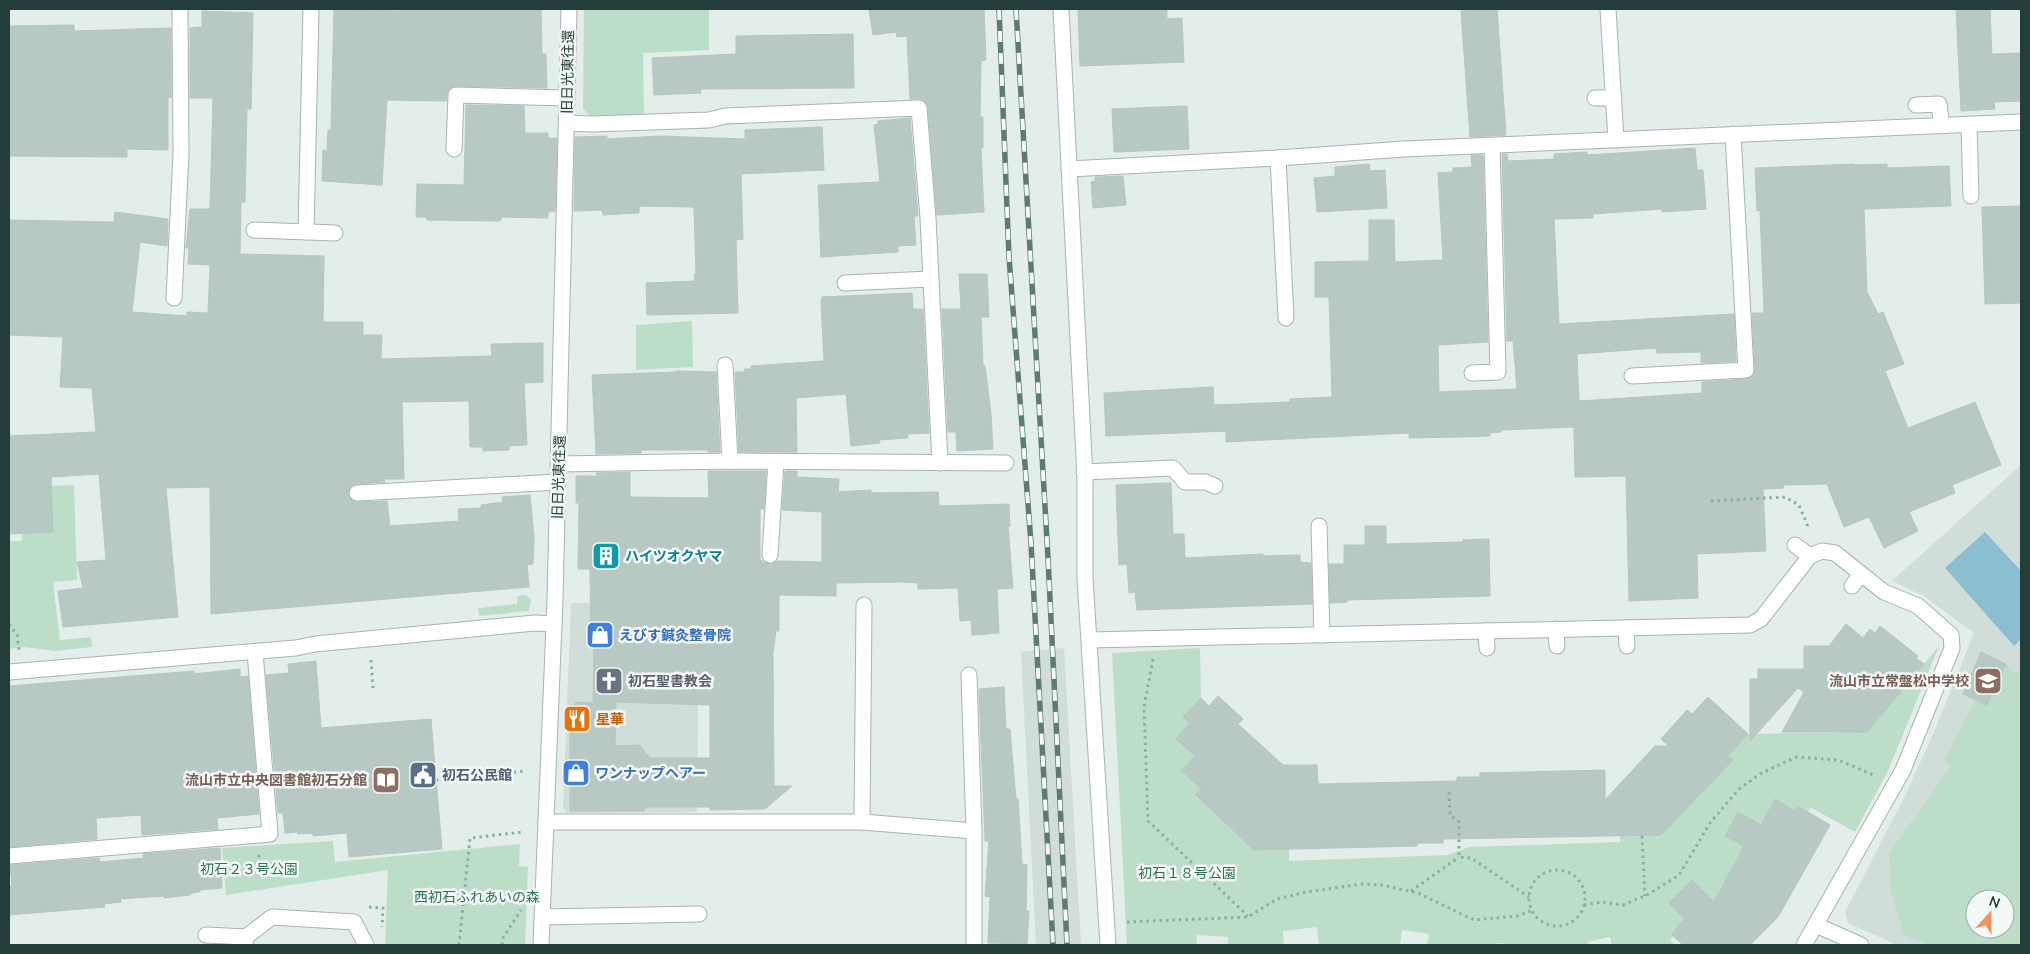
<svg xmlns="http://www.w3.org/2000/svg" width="2030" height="954" font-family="'Nunito Sans','Noto Sans JP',sans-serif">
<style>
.built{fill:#d1ddd9;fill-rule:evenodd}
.green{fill:#bcdec9;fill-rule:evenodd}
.water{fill:#8bbed1}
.building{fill:#b8c8c3;stroke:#b5c6c1;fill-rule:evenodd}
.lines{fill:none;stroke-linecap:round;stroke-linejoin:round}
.minor-casing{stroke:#a6b5b2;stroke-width:17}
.path{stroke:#83b0a8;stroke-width:3;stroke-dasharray:2.5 4;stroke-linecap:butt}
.minor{stroke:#fff;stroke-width:15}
.rail-casing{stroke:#5d7a75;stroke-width:5.5}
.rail{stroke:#f4f9f7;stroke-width:4;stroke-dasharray:11;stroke-linecap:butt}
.labels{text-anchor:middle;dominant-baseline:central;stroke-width:5;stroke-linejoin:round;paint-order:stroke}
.street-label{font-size:14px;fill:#233e3a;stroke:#f4f9f7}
.culture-label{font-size:14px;font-weight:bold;fill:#0d838f;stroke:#f4f9f7;text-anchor:start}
.shop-label{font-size:14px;font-weight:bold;fill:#366cbe;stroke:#f4f9f7;text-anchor:start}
.worship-label{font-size:14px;font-weight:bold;fill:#5b616d;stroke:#f4f9f7;text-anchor:start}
.education-label{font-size:14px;font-weight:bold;fill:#785e54;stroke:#f4f9f7;text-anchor:end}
.food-label{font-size:14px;font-weight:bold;fill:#c56008;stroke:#f4f9f7;text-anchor:start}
.service-label{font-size:14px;font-weight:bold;fill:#4e5e75;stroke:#f4f9f7;text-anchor:start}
.park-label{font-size:14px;fill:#2d7551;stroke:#f4f9f7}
</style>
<rect width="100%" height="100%" fill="#e3edea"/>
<!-- built -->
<g class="built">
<path d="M2021,465V945H1897L1848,923L1845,912L1906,794L1935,730L1974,633L1924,596L1892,581ZM1975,899H2005V929H1975Z"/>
<path d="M571,603L699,604L697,812L567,813L563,808Z"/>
<path d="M1064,648L1081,945H1036L1021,652Z"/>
</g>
<!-- green -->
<g class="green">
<path d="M584,9H709V50L643,53L644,115L591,117L583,109Z"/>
<path d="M692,321L693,367L636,370V325Z"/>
<path d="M74,485L77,580L53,582L60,640L91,637L92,647L55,651L24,647L9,649V541H22V533L51,486Z"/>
<path d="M523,595L527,596L531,600L529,611L479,616L478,608L517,604V597Z"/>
<path d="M1939,646L1888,771L1855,832L1810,807L1808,811L1798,806L1795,811L1775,799L1765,817L1772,821C1759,836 1743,849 1734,865L1775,895L1707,910L1705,893L1692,880L1669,903L1684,918L1691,920L1683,922L1671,933L1674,936L1670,940L1675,945H1612L1610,937L1588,942V945H1524L1495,943V945H1427L1429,934L1402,930L1400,944L1403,945H1319L1317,927L1283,931L1284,945H1228V937L1197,935L1196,945H1127L1112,653L1200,648L1201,698L1184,717L1190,723L1195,756L1182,771L1201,789L1195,796L1254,850L1289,849V861L1448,855L1469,847L1620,842V836L1647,835L1710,775L1715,779L1732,760L1728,756L1748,734L1863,732L1869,729Z"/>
<path d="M2006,664L2015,674L2021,668V945H1929L1904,935L1891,893L1889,853L1951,766L1944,761L1975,700L1987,705ZM1975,899H2005V929H1975Z"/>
<path d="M333,841L335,862L520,844L519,866L528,867L525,945H385L388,870L226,895L222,848Z"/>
</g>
<!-- water -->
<path class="water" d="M1985,532L2021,571V639L2014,646L1945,568Z"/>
<!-- building -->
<g class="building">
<path d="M334,9L399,11V9H541L542,54H546L547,88L456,86L448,90L446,101L387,100L382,185L322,181L323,150L327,151L328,130H331Z"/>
<path d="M869,9H984L986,60L981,61L980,117H983V148H981L984,212L937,215L928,107L923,99H910L907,36L897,37L896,32L873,35Z"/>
<path d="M1078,9H1167V19L1182,18L1184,62L1080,66Z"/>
<path d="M1497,9L1506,135L1470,137L1461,11Z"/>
<path d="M1956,9H1990L1992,54L2021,53V101L1994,102L1995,109L1961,111Z"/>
<path d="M202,11L253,13L251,109H247L245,202H241L240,254L324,256L323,322H363V335H382L381,359L492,356L491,344L543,343V382L524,383L527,445L509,446V450L483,451V447H470L469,401L402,402L404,479H384L385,482L356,484L352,485L348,493L349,498L357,502L387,501L390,526L459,521L458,509L481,508V505L503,502L502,497L530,495L534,538L533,564L527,565L529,587L211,614L210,487L166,488L178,617L63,627L58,591L83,588L77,562L106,560L99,474L51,477L53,532L9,534V436L96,432L92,388L60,387L63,337L9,335V220L114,222L115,212L168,219L167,246L140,242L132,312L187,316V312L208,313L210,265L188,264L189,248H186L190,209H210L213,98H190V28L202,27Z"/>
<path d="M74,25V31L171,28V98L168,97V150L127,149V157L9,156V26Z"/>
<path d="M853,34L854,88L700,89L701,93L654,95L652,58L736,54V36Z"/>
<path d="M466,105L524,106L525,133H548V138H557L555,211L548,212V218L502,217L500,221L427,220L426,217H416L417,184L464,185Z"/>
<path d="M1187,106L1189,149L1114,152L1112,109Z"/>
<path d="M910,118L918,216H914L916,245L898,246V252L821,257L818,185L880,182L874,125L878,124V121Z"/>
<path d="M822,127L824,170L741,174L743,239L736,240L738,313L647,315L646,283L695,281L694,274H696L694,207L639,206V213L603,215L602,210L574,211L575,137L607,136V139L660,136L745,139V130Z"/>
<path d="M1695,148L1697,170H1703L1706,209L1662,212V209L1593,214V218L1554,219L1559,324L1734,314L1736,361L1701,363V352L1657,353L1656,348L1577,354L1579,401L1702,393V382L1746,379L1754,375L1755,369L1752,313H1764L1760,210L1757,211L1755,168L1854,164L1855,165L1887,164V168L1949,166L1951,206L1864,209L1867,292L1878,314L1883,312L1904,364L1885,371L1908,428L1975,402L2001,465L1952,485L1955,493L1909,512L1918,531L1884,548L1869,517L1844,527L1827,484L1783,485L1784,488L1763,489L1766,551L1697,554L1698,598L1629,601L1626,476L1575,477L1574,427L1501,430V432L1490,433V436L1459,437L1409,438V433L1226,442V431L1106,436L1104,393L1213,387L1214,405L1290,402V399L1332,397L1329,297H1315V262L1369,261V220H1394L1395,262L1443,260L1438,173L1453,172V168L1472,167L1471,155H1483L1488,342L1438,345L1439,392L1517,389L1513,341H1507L1502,154H1507L1508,161L1554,159V154L1587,152V155Z"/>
<path d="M1369,164L1370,171L1385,170L1387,208L1317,212L1314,178L1335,176V167Z"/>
<path d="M1123,176L1126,205L1093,208L1091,182L1095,181V177Z"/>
<path d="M2021,206V303L1985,304L1982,207Z"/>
<path d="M959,274H987L989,317H981L983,366H985L991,414L993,449L957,451L956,432H948L942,309H961Z"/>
<path d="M912,293L913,309H923L929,433L908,434V438L879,440L880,443L851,446L846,394L796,398L797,452H739L735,372H745L744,369H751V366L824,361L821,300H822V297Z"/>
<path d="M676,371L716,372L720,452H708V450H641V453L596,454L592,375L676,372Z"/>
<path d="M708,471H766L764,509H760V560L769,564L777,561L822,562V512L782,510L785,471H797V477L839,479L838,492L871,490V493L938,492L939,506L1009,504L1010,526H1008L1013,588L997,589L999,633L972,635L971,620L960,621L958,588L918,589V583L902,582L836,583V596L779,595V631H776L773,653L774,786H792L765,809L710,810V807H644V811H570V705H575V702L593,703L594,647H591L590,569H578L579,503H576V476H597L596,473L630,472V497L709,498ZM616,702L710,705V758H650L639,745L615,746Z"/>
<path d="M1171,483L1173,534H1184L1185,558L1263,554V556L1300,555V562L1311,563L1312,604L1137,610L1135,592L1129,593L1127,564L1119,565L1116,485Z"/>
<path d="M1365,526H1386V544L1463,542V540L1489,539L1490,596L1347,600V602L1330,603L1329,564H1344V545H1365Z"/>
<path d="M1846,624L1863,638L1870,629L1875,633L1880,626L1918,656L1916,658L1924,664L1867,732H1782L1804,692L1798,688L1750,741V679H1758V669H1804V646H1829Z"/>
<path d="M1981,652L2006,664L1987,705L1963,694Z"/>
<path d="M316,661L321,728L431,719L442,849L349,857L347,833L313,836V833L298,834L297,832L285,833L283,813H278L266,675L289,673L288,664Z"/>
<path d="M240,669V677L248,676L259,814L217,818L218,829L142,835L141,815L96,818L97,839L9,847V686L194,671V674Z"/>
<path d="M1004,687L1006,729H1010L1016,799H1018L1022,864L1027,865L1026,911H1029L1027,944L988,943L990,897L985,896L989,841H985L979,689Z"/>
<path d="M1218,696L1243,719L1238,724L1283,765H1317L1318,784L1457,781V777H1480V773L1605,770V800L1655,746H1669L1661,739L1687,710L1692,714L1708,697L1748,734L1728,756L1733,760L1661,835L1443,839V843H1417V846L1254,850L1195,795L1201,789L1182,771L1195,756L1176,739L1190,723L1183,717L1201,698L1209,706Z"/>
<path d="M1775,799L1795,811L1798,806L1830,825L1778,917L1750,945H1683L1671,934L1685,919L1669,903L1692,880L1714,902L1744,846L1725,836L1738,812L1761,825Z"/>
<path d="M220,848L222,888L200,890V892L192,893L190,895L164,898V896L120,899L121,902L104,904L105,907L9,915V886H12L10,865L99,858L100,862L144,858L143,854Z"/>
</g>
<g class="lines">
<defs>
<g id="minor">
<path d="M1061,9L1085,477V578L1108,945"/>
<path d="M1608,9L1616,140"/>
<path d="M1595,98H1614"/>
<path d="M1916,105L1939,104L1942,126"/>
<path d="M567,123L592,124L709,120L725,116L919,108L928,218L940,463"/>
<path d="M1969,124L1971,196"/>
<path d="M454,149L456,95L567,98"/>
<path d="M1278,158L1286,318"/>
<path d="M1069,169L1278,158L1404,149L2021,122"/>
<path d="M254,230L335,233"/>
<path d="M306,232L311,9"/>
<path d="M845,283L930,279"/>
<path d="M174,298L181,154L180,9"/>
<path d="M725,365L730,461"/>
<path d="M1472,373L1498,372L1492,145"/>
<path d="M1632,376L1746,370L1733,134"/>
<path d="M559,464L730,461L1006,463"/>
<path d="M1084,472L1173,468L1185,482H1206L1215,486"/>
<path d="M357,493L558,482"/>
<path d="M1319,526L1322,635"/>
<path d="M1795,545L1810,556"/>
<path d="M770,555L776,462"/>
<path d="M1852,586L1861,574"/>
<path d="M1626,628L1627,646"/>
<path d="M1556,629L1557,646"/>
<path d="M1486,631L1487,648"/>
<path d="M1090,640L1750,625L1761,619L1810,556L1822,551L1835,553L1884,592L1918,606L1951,635L1952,648L1903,770L1804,945"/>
<path d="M9,672L296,648L315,644L535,623L554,624"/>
<path d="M969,675L974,831"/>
<path d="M546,822H862L974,831V945"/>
<path d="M862,822L864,605"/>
<path d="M9,856L270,834L255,652"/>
<path d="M543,917L699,914"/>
<path d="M1816,925L1861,945"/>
<path d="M206,935L246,937"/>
<path d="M245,945L246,937L272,917L354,922L366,945"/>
<path d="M541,945L555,599L569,9"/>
</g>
</defs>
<!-- minor casing -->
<use href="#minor" class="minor-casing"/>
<!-- path -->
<g class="path">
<path d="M1711,501L1785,497L1799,505L1809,529"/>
<path d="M9,624L17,635L19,650"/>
<path d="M1153,659L1144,707L1148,821L1248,916"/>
<path d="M371,660L373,688"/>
<path d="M436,780L526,771"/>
<path d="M1449,792L1450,815L1459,822V857L1471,858L1529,897"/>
<path d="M1642,836L1645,896"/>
<path d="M259,855L258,862L272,864"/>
<circle cx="1557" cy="898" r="28"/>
<path d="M1411,891L1459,857"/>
<path d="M1584,905L1602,902L1623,905L1647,895L1679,875L1710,823L1739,789L1760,774L1785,762L1797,757L1838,760L1876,776"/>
<path d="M369,907L383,908L382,927"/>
<path d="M1127,922L1248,917L1277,899L1306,892L1362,884L1382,885L1418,893L1474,920L1517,916L1531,911"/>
<path d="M459,945L470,838L524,832"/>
<path d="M502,945L503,938L521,910"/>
</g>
<!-- minor -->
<use href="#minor" class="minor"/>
<defs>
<g id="rail">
<path d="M999,9L1009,257L1031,543L1053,945"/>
<path d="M1016,9L1048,558L1067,945"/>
</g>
</defs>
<!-- rail casing -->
<use href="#rail" class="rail-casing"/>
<!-- rail -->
<use href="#rail" class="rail"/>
</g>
<!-- icons -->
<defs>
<symbol id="building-square" viewBox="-11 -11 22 22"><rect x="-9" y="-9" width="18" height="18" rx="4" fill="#0f9aa8" stroke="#f4f9f7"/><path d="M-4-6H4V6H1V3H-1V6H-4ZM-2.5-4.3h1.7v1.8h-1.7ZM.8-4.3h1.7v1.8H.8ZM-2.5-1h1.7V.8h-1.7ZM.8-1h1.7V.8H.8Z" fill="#fff"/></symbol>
<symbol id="shop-square" viewBox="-11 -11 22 22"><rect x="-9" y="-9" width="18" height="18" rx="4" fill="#3f7fe0" stroke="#f4f9f7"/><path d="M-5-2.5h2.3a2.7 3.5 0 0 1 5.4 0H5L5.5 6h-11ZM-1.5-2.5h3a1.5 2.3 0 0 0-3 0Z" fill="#fff"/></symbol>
<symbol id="church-square" viewBox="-11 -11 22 22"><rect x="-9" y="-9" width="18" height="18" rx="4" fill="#6b7280" stroke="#f4f9f7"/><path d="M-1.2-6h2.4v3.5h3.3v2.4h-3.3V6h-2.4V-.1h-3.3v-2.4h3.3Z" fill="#fff"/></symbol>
<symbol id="school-square" viewBox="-11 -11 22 22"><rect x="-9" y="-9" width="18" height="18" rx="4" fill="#8d6e63" stroke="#f4f9f7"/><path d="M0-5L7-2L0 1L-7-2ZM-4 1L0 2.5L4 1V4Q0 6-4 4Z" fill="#fff"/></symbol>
<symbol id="restaurant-square" viewBox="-11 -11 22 22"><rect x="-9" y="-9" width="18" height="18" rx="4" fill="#e8710a" stroke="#f4f9f7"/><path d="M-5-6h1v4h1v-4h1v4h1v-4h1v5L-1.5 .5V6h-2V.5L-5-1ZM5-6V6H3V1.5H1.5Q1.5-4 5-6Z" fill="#fff"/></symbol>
<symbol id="civic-square" viewBox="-11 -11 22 22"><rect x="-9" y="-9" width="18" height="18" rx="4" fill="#5c6f8a" stroke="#f4f9f7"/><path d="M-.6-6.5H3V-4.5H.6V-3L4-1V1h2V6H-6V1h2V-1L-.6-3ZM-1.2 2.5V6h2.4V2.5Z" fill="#fff"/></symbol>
<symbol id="library-square" viewBox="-11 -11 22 22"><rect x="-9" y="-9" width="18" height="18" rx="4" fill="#8d6e63" stroke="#f4f9f7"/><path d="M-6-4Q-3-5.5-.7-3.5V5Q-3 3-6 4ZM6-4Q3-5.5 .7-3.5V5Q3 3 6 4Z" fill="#fff"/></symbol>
</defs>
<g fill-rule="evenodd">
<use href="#building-square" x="590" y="540" width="32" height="32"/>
<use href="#shop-square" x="584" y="619" width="32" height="32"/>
<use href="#church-square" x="593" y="665" width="32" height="32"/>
<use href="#school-square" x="1972" y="665" width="32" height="32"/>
<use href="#restaurant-square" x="561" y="703" width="32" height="32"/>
<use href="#shop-square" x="560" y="757" width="32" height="32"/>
<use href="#civic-square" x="407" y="759" width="32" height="32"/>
<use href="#library-square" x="370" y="764" width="32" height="32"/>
</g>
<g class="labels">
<!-- street labels -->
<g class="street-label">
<text transform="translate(568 72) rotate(-89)">旧日光東往還</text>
<text transform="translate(559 477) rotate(-88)">旧日光東往還</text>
</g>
<!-- culture labels -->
<g class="culture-label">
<text x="625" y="556">ハイツオクヤマ</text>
</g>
<!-- shop labels -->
<g class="shop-label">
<text x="619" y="635">えびす鍼灸整骨院</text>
<text x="595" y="773">ワンナップヘアー</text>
</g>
<!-- worship labels -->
<g class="worship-label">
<text x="628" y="681">初石聖書教会</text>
</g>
<!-- education labels -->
<g class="education-label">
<text x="1969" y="681">流山市立常盤松中学校</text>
<text x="367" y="780">流山市立中央図書館初石分館</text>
</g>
<!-- food labels -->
<g class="food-label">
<text x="596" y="719">星華</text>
</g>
<!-- service labels -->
<g class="service-label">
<text x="442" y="775">初石公民館</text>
</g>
<!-- park labels -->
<g class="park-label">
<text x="249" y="869">初石２３号公園</text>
<text x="1187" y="873">初石１８号公園</text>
<text x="477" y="897">西初石ふれあいの森</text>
</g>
</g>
<!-- border -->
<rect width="2030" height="954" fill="none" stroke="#233e3a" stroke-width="20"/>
<!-- north arrow -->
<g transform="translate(1990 914) rotate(21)"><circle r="24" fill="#f4f9f7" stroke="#a0aeab"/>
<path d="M0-4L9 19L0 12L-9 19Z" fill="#f1935c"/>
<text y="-8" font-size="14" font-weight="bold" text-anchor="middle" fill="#233e3a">N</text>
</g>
</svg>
